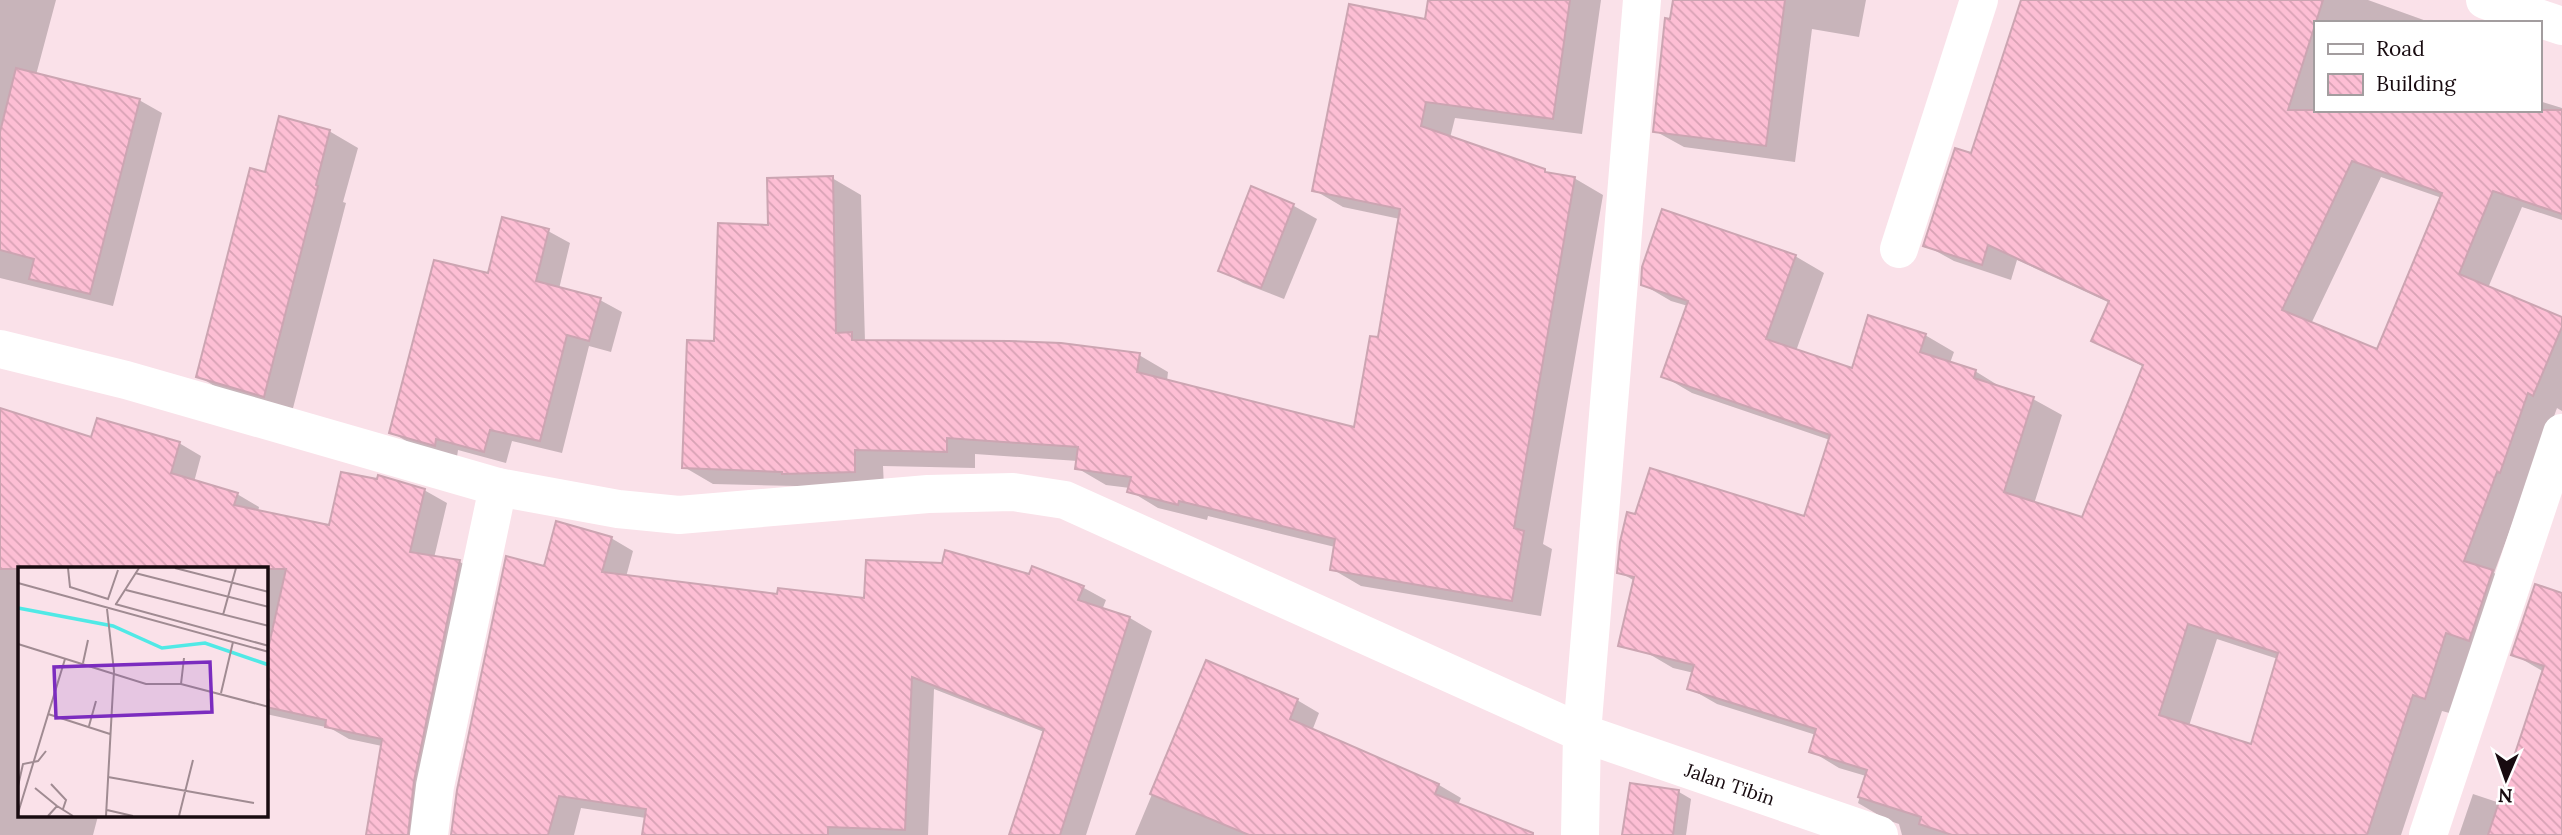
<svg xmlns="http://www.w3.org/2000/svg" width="2562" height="835" font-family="Lora,serif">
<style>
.shadow{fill:#0003;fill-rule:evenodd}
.building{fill:url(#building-back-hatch);stroke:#cca5b2;stroke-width:2;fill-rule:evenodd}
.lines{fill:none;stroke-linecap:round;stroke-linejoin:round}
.street{stroke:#fff;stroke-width:38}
.labels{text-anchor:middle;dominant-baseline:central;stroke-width:5;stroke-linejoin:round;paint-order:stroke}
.street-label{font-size:19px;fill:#180b10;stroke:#fff}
.inset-river{fill:none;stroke:#50e9e6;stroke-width:3.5}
.inset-road{fill:none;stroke:#a08b92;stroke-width:2}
.view{fill:#7b2cbf;fill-opacity:0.15;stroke:#7b2cbf;stroke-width:3.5}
.inset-edge{fill:none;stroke:#180b10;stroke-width:3.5}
</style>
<defs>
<pattern id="building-back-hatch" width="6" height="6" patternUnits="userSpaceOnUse" patternTransform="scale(1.75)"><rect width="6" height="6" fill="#fdbed4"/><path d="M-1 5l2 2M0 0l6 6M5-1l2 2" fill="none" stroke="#d8a2b5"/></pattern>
</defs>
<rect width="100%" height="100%" fill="#fae1e9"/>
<!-- shadow -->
<g class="shadow">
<path d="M0,0H56L36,75L139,100L162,113L113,306L0,278Z"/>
<path d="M1429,0H1601L1582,134L1455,118L1450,138L1551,175L1574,178L1603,195L1543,544L1552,549L1541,616L1361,586L1332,569L1335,547L1208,516L1207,520L1158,508L1130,491V488L1106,485L1077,468L1078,461L975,454V468L883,466L884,488L713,484L684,467L715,343L770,227L832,178L861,195L865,342L1139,355L1168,372L1167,381L1356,429L1380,339L1400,219L1343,207L1314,190L1426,22Z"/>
<path d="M1673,0H1866L1859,37L1812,29L1795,162L1684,147L1655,131Z"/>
<path d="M2023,0H2368L2432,23H2315V110H2539V101L2562,108V220L2522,207L2488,288L2562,319V411L2557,408L2528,488L2526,487L2494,573L2521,589L2453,714L2442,711L2401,835H1902L1899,824L1887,820L1858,803L1866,776L1839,768L1811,751L1816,735L1717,704L1689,688L1694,673L1673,668L1644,651L1635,581L1619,572L1805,518L1830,440L1692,393L1663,376L1688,306L1671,301L1642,284L1795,256L1824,273L1796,351L1853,370L1925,335L1954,352L1950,363L1975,371L2004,389L2033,399L2062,415L2034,504L2083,520L2144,367L2093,340L2110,303L2017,260L2011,280L1954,261L1925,245L1972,156ZM2381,177L2442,198L2378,352L2311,324ZM2217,639L2278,659L2252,746L2189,726Z"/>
<path d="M329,131L358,148L343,202L346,203L292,412L226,393L198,376L266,174Z"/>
<path d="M1252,189L1294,206L1317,219L1284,299L1243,283L1220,270Z"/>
<path d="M548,231L570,243L559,289L600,300L622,312L611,352L589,346L562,453L512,441L506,463L458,450L457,457L413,445L391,432L489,275Z"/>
<path d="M0,409L93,439L179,443L201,456L194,482L237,494L259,507L258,512L330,527L424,490L447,503L434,558L460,562L482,575L431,835H367L382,746L349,739L330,728L266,714V569H19V816H98L93,835H0Z"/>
<path d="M611,538L633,551L626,577L778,596L865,600L1030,576L1033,568L1084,588L1106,600L1102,610L1130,618L1152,631L1086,835H1020L1044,732L934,689L928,835H644L646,818L581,808L574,835H453L545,568Z"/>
<path d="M2562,595V835H2459L2473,794L2500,803L2544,672L2513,654Z"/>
<path d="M1207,663L1297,700L1319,713L1312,731L1439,785L1461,798L1458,805L1517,835H1135Z"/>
<path d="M1631,785L1679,792L1691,799L1686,835H1624Z"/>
</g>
<!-- building -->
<g class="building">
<path d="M1428,0H1570L1553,119L1426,102L1421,126L1545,169V172L1575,177L1514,528L1524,531L1512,601L1330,570L1335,539L1179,501L1178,505L1127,492L1131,477L1075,469L1078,447L947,438V452L855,450V472L782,474V472L682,468L687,340L714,341L718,223L768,225L767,178L833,176L836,333L852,332V340L1009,341L1061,343L1140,353L1137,372L1354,427L1370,336L1378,337L1400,209L1312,191L1349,4L1425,19Z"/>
<path d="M1673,0H1785L1766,146L1653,132L1665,18L1670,19Z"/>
<path d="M2021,0H2323L2288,110H2562V214L2493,191L2459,274L2562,317V327L2533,396L2528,393L2500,473L2497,472L2464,561L2493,570L2469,641L2446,633L2425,699L2413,695L2367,835H1952L1919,824L1921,817L1858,797L1867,770L1809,752L1816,729L1687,689L1694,665L1618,646L1634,577L1617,573L1620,542L1627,512L1635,514L1650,468L1804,516L1830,435L1661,377L1688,301L1641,285L1642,267L1662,209L1796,255L1766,339L1852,368L1868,315L1926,334L1920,352L1976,370L1974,378L2034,397L2004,492L2082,517L2143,365L2091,341L2109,301L1988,245L1982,265L1923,246L1955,148L1971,153ZM2352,161L2442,193L2377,349L2282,310ZM2188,624L2278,653L2251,744L2159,715Z"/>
<path d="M16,68L140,99L90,294L29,279L34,259L0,250V132Z"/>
<path d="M279,116L330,130L316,185L318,186L264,397L196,377L250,168L265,172Z"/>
<path d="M1251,186L1294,204L1261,288L1218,271Z"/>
<path d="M502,217L549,229L536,281L601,298L589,341L567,335L540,441L490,430L484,452L436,439L435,446L389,433L434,260L488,273Z"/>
<path d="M0,408L91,437L97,418L180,442L171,473L238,493L234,505L329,525L341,472L377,479L378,475L425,489L410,552L460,560L414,781L408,835H366L382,739L325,727L326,720L266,707V658L286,569H0Z"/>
<path d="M556,521L612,537L602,572L777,594L778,588L864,598L866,560L942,563L945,550L1029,574L1032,566L1084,586L1078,600L1130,617L1060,835H1009L1044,729L912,677L905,830L828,827V835H642L646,809L559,796L548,835H451L457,790L506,556L544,566Z"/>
<path d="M2535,584L2562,593V835H2488L2544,666L2511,655Z"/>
<path d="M1206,660L1298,699L1290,719L1439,784L1435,794L1533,833V835H1249L1150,794Z"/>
<path d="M1630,783L1679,790L1673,835H1622Z"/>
</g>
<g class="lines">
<!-- street -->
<g class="street">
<path d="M2485,0L2562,26"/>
<path d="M1899,249L1979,0"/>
<path d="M0,349L126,380L498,487L618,509L679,515L928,494L1013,492L1065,500L1582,733L1879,835"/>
<path d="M429,835L435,786L498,487"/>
<path d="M1580,835L1582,733L1642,0"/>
<path d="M2428,835L2562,433"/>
</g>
</g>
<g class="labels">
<!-- street labels -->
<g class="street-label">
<text transform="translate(1730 784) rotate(19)">Jalan Tibin</text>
</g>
</g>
<!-- overview -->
<g transform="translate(18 567)">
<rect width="250" height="250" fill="#fae1e9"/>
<path class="inset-river" d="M0,41L95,59L144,81L187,76L251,98"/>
<path class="inset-road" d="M50,1L52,20L90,32L100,3M157,1L251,25M117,6L251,40M0,16L251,85M108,23L251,59M97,37L251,79M98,37L121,1M205,48L218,1M0,77L128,117H163L251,140M65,96L70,73M163,117L166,91M203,126L215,75M30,147L92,167M71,159L78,134M90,210L236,236M33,217L48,233L45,242M0,219L5,197L20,194L28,184M17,221L39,239M89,243L115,249M0,246L47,92M30,249L39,239L55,249M88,249L96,104L89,42M161,249L175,193"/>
<path class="view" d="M192,95L194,145L38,151L36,100Z"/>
<rect width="250" height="250" class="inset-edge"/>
</g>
<!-- legend -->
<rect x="2314" y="21" width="228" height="91" fill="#ffffff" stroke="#a39d9f" stroke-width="2"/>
<rect x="2328" y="44" width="35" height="10" fill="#ffffff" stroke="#a39d9f" stroke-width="2"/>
<text x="2376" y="56" font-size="21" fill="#180b10">Road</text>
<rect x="2328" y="74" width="35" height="21" fill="url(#building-back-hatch)" stroke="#a39d9f" stroke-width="2"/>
<text x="2376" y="91" font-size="21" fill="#180b10">Building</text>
<!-- north arrow -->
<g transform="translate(2506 779) rotate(182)" stroke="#ffffff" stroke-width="5" paint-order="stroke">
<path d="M0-5L12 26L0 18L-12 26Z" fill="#180b10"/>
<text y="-10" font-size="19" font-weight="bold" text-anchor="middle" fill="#180b10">N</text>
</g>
</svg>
